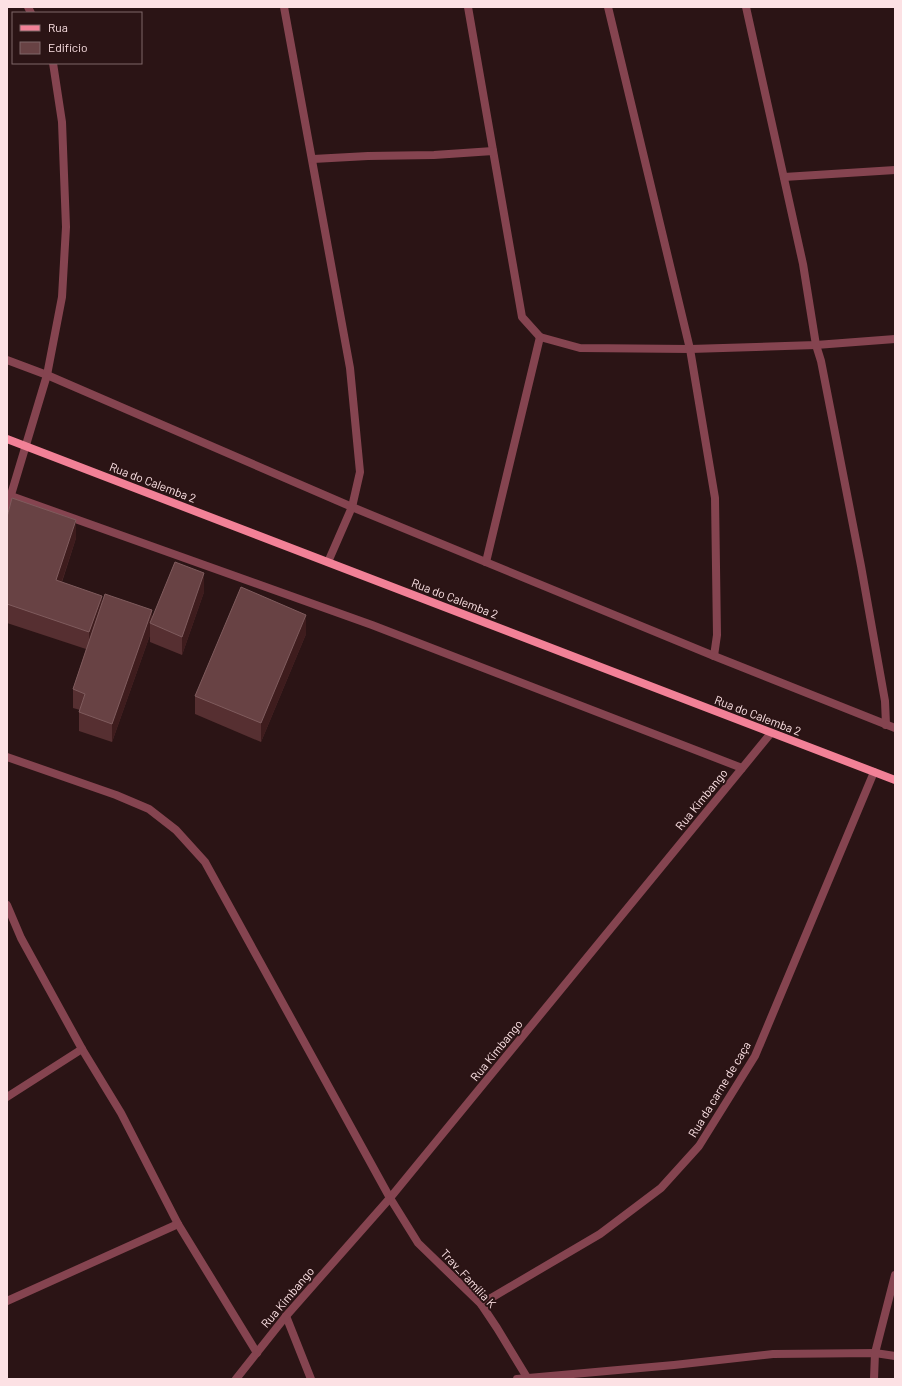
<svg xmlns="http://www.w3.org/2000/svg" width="902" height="1386" font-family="Barlow,sans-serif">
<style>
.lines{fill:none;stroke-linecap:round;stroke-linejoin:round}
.street{stroke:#854450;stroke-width:8}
.secondary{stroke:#f28197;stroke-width:8}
.wall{fill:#562f31}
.shaded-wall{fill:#3e1c1d}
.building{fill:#684244;stroke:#7f5b5d}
.labels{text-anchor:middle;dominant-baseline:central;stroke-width:4;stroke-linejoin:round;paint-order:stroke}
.street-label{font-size:12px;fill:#fce1e4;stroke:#2b1415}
</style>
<rect width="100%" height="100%" fill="#2b1415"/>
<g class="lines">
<!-- street -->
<g class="street">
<path d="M28,7L31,13"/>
<path d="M284,7L350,368L360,472L352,507L328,562"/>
<path d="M468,7L522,317L540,337L580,348L690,349L816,345L895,339"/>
<path d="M608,7L690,349L715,498L717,635L714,656"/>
<path d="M746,7L803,264L816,345L821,361L861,566L885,701L886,725"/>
<path d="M313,159L368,156L434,155L493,151"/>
<path d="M784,177L895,170"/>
<path d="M7,360L47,375L352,507L714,656L895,728"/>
<path d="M11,496L372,625L742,768"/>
<path d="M7,508L47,375L62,297L66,227L62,122L53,63"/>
<path d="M486,562L540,337"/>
<path d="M7,757L116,795L149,809L176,830L205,862L390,1198L418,1243L481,1304L497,1328L528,1379"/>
<path d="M7,905L21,938L82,1049L121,1113L178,1224L257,1353"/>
<path d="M7,1097L82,1049"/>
<path d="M7,1301L178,1224"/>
<path d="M481,1304L600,1234L661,1188L699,1146L755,1056L874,772"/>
<path d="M286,1316L311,1379"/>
<path d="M236,1379L286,1316L390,1198L771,733"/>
<path d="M517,1379L674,1365L773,1354L875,1353L895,1356"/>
<path d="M874,1379L875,1353L895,1275"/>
</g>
<!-- secondary -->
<path class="secondary" d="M7,439L895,780"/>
</g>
<!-- wall -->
<g class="wall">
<path d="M7,517L76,538L62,582L102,604L152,618L204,592L182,655L150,642V635L112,742L79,731V712L80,710L73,708V689L86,649L7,623Z"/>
<path d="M306,634L261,742L195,714V696Z"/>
</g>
<!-- shaded-wall -->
<g class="shaded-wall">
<path d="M76,520V538L56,599V580Z"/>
<path d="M204,573V592L182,655V637Z"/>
<path d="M102,596V614L89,650V632Z"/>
<path d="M152,610V624L150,623V635L112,742V724Z"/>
<path d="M306,615V634L261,742V723Z"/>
</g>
<!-- building -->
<g class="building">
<path d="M12,498L76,520L56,580L102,596L89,632L7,604V517Z"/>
<path d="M175,562L204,573L182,637L150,623Z"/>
<path d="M241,587L306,615L261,723L195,696Z"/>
<path d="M105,594L152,610L112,724L79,712L85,694L73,689Z"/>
</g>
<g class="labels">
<!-- street labels -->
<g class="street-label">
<text transform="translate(153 482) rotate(21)">Rua do Calemba 2</text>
<text transform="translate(455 598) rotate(21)">Rua do Calemba 2</text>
<text transform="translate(758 715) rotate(21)">Rua do Calemba 2</text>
<text transform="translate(701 799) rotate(-51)">Rua Kimbango</text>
<text transform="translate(496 1050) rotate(-51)">Rua Kimbango</text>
<text transform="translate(719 1089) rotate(-59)">Rua da carne de caça</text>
<text transform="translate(469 1278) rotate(47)">Trav_Família K</text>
<text transform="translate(287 1297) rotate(-50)">Rua Kimbango</text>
</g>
</g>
<!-- border -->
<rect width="902" height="1386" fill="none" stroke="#fce1e4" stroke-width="16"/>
<!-- legend -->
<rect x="12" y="12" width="130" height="52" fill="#2b1415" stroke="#7f6668"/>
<rect x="20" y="25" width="20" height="6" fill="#f28197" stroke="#7f6668"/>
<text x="48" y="32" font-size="12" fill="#fce1e4">Rua</text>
<rect x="20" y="42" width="20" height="12" fill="#684244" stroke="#7f6668"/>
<text x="48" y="52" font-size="12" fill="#fce1e4">Edifício</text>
</svg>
